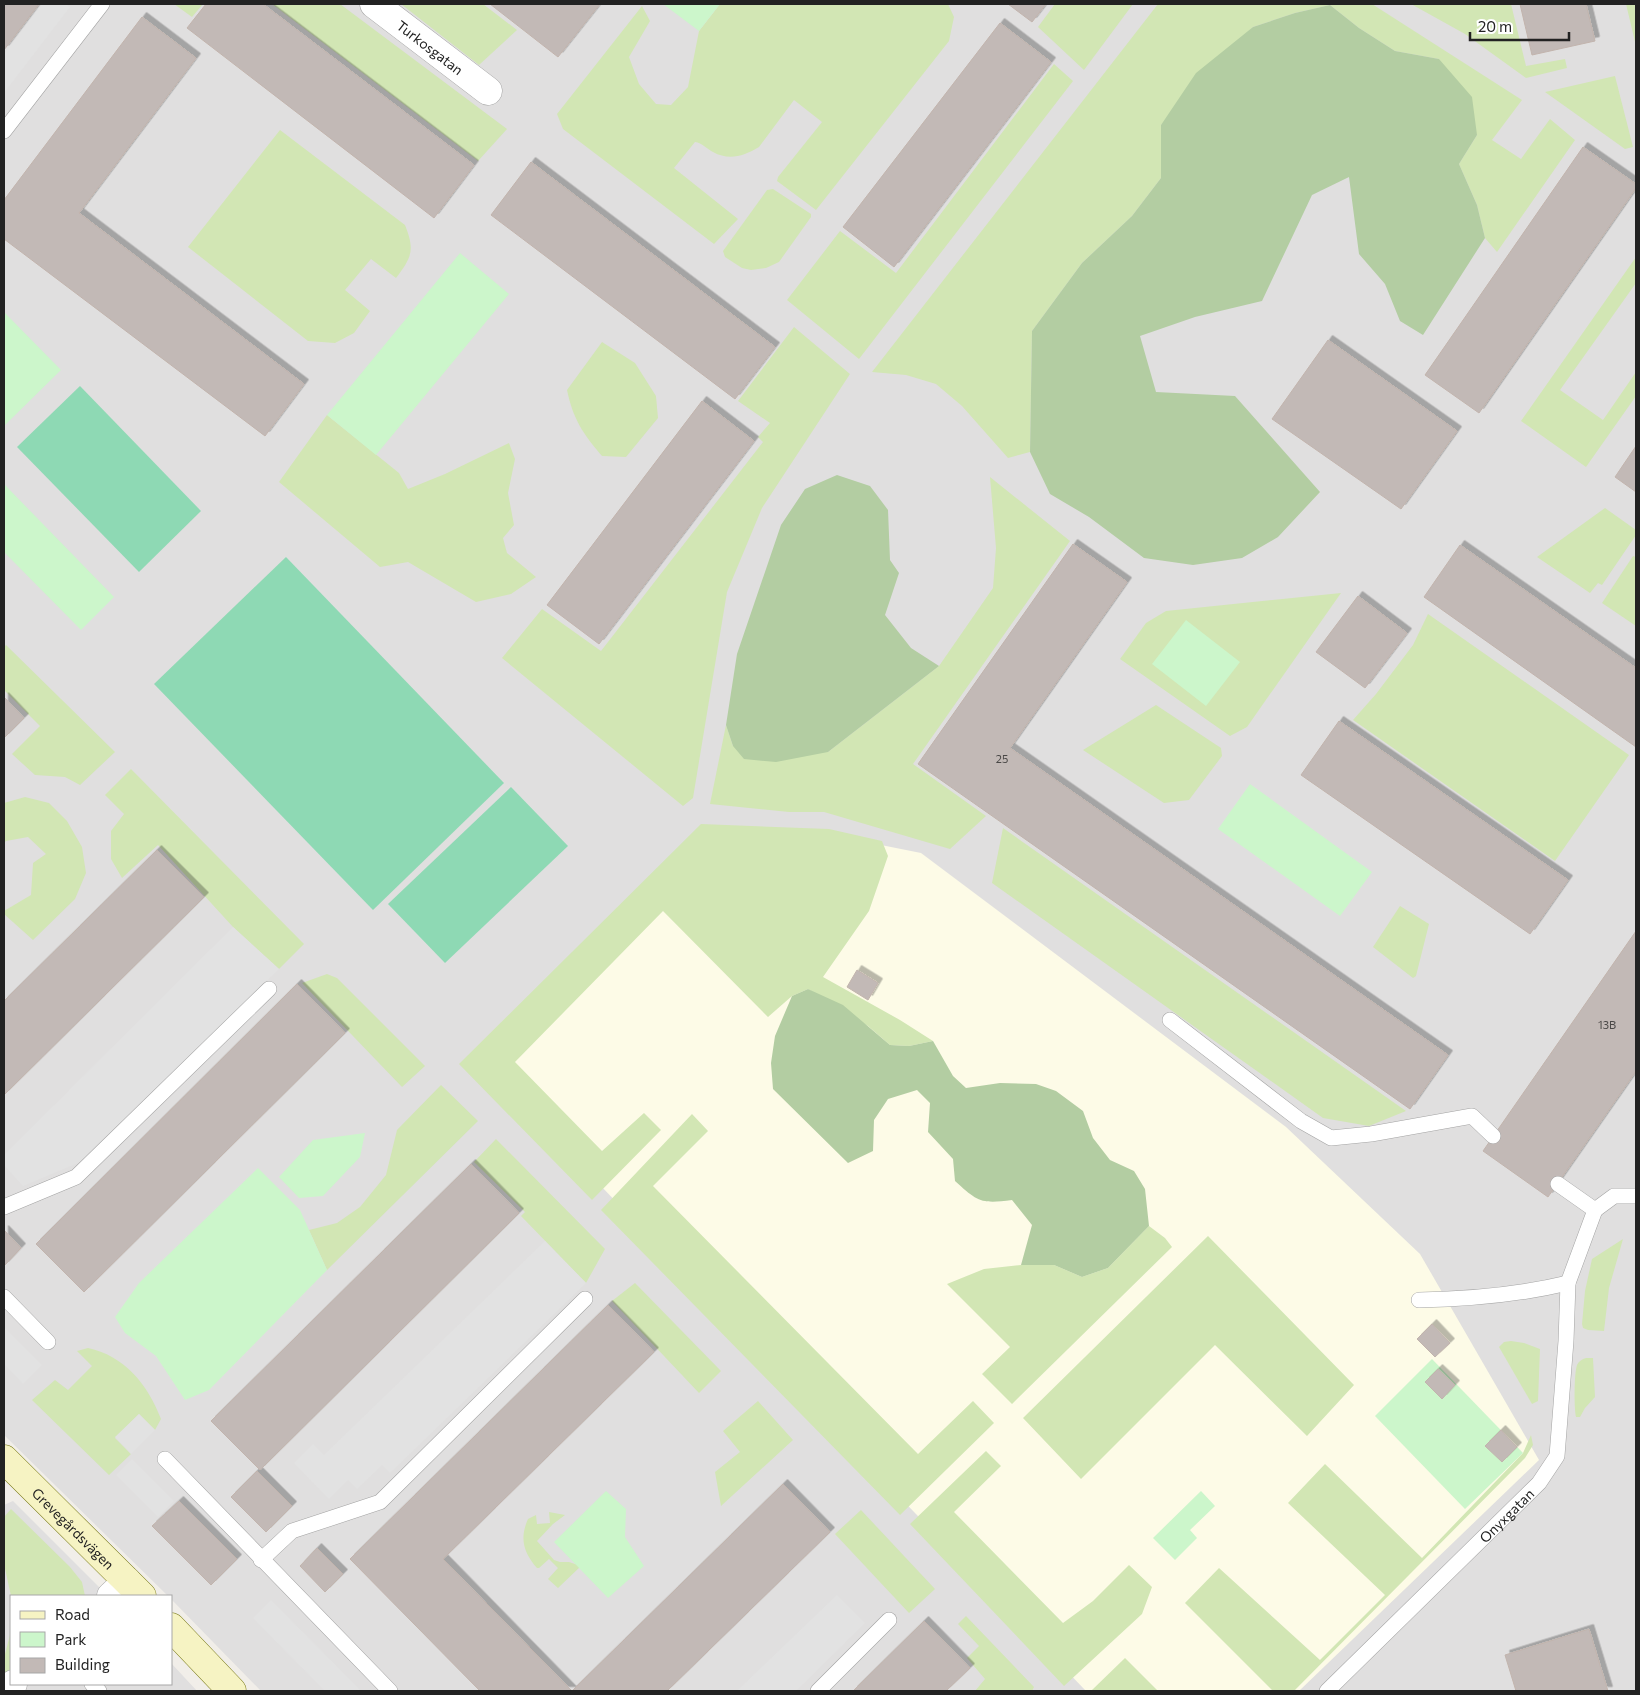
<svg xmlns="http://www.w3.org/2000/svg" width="1640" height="1695" font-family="Commissioner,sans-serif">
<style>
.residential{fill:#e0dfdf}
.education{fill:#fdfbe7}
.grass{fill:#d2e6b4}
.forest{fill:#b3cda2}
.park{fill:#ccf6cb}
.pitch{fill:#8ed9b4}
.parking{fill:#e2e2e2}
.building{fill:#c2b9b6;stroke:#c2b4ad;filter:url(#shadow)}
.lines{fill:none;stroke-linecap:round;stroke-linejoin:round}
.lane-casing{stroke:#a3a3a3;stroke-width:16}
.street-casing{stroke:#a3a3a3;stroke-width:29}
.secondary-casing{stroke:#73740e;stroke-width:29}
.lane{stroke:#fff;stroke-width:15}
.street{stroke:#fff;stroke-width:28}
.secondary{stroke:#f6f3c3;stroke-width:28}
.labels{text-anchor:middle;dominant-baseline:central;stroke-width:4;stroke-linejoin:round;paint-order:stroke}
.number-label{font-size:11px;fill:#4a4847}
.street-label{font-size:14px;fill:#222;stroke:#fff}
</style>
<defs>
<filter id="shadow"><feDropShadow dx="4.5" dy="-4.5" stdDeviation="0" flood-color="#0004"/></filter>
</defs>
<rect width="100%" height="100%" fill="#f1eee9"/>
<!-- residential -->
<g class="residential">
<path d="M4,4H1636V1691H261L171,1599V1596H168L4,1435Z"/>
<path d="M13,1501L108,1596H11V1684H171V1663L197,1691H4V1505Z"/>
</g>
<!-- education -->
<path class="education" d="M704,829L826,834L921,853L1286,1127L1420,1254L1539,1460L1299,1691H1086L477,1057Z"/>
<!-- grass -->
<g class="grass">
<path d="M174,4H203L192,17Z"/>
<path d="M272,4H340L507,129L478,161Z"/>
<path d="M401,4H483L517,30L479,65Z"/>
<path d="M720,4H948L954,17L949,41L816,210L777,181L778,177L822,122L794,100L759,147C744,156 729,161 713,152C707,149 702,143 695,142L674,168L738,219L714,244L563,129L557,114L642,6L650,21L629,57L639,84L656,104L671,105L688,87L699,31Z"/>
<path d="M1055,4H1133L1084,70L1038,27Z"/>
<path d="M1158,4H1372L1522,100L1492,140L1521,159L1550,119L1575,140L1497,252L1485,238L1477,205L1459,164L1477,135L1439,59L1395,51L1359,28L1330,5L1295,13L1253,27L1161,125V178L1132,216L1082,263L1032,331L1030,452L1008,458L962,406L936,384L906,375L872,372Z"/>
<path d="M1411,4H1511L1526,66L1565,59L1567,68L1526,78L1465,34Z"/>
<path d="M1626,4H1636V46Z"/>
<path d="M1054,64L1073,81L859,359L787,300L840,231L896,273Z"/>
<path d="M1615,76L1633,147L1625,149L1545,92Z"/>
<path d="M280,130L405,225C415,250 412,257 396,278L371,259L345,290L370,311L354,333L335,343L308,341L188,247Z"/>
<path d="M773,189L811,214V217L779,262L766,268L751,270L742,268L725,257L723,251L767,190Z"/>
<path d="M1636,257V283L1560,390L1603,420L1636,372V396L1586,467L1521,421Z"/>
<path d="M794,327L850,374L762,508L727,592L693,798L683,806L502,658L542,609L601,651L763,442L758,437L770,423L738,401Z"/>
<path d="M602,342L635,363L656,396L658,418L626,457L602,456C583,434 573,419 567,390Z"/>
<path d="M327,415L399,473L408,489L445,474L509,443L515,459L508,493L514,525L503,538L507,553L536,577L511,594L476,602L408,562L380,567L279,482Z"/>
<path d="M990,477L1070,541L913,764L986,816L950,849L824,812H789L710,804L726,725L733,746L828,752L939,666L993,588L996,548Z"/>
<path d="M1605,508L1636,530V535L1602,585L1598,583L1590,593L1537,557Z"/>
<path d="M1633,556L1636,557V626L1602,603Z"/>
<path d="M1341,593L1247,727L1230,736L1120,659L1146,623L1166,611Z"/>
<path d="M1428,614L1629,755L1555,861L1353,720L1376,694L1413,645Z"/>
<path d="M6,645L115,752L80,785L65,777L35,775L12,754L40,726L4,690V647Z"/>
<path d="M1156,705L1221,748L1222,756L1189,800L1164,803L1083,750Z"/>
<path d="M131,769L304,944L279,969L233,927L158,845L122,878L111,859V831L124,814L105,795Z"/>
<path d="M25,797L49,803L67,821L82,847L86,873L75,899L33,940L4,914V911L31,895L33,863L46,854L28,837L6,841L4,843V803Z"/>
<path d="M701,824L829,829L882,841L888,856L869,911L823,977L900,1020L933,1041L909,1046L890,1045L868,1026L808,989L792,996L768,1017L663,911L515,1062L602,1151L644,1113L661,1130L592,1200L459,1064Z"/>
<path d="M1003,828L1406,1111L1369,1126L1323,1118L992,883Z"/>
<path d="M1400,906L1429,924L1416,976L1413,978L1373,947Z"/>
<path d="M327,974L337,978L425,1066L402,1087L302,983Z"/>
<path d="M441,1085L478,1121L327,1270L309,1230L337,1223L360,1207L386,1175L397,1130Z"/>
<path d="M692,1114L708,1131L653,1186L918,1454L973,1401L994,1423L900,1515L601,1210Z"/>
<path d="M496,1139L605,1249L586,1283L521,1216L525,1212L474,1162Z"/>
<path d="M1149,1226L1165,1238L1172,1247L1012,1404L982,1374L1010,1347L947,1284L984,1269L1021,1265H1054L1082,1277L1108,1268Z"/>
<path d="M1208,1236L1354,1385L1307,1436L1215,1345L1081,1479L1023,1418Z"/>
<path d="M1623,1239L1609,1288L1604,1331L1588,1330L1583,1328L1582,1324L1585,1291L1592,1259Z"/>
<path d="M635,1283L721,1371L699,1393L612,1301Z"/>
<path d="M1511,1341L1524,1343L1540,1349L1538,1401L1532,1404L1499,1347L1504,1342Z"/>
<path d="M88,1348C125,1356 148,1385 161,1419L155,1430L139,1414L115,1438L131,1454L109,1475L32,1400L55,1380L68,1390L92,1366L77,1351Z"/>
<path d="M1586,1358H1593L1595,1397L1585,1408L1580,1417H1576C1574,1407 1574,1374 1577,1365C1579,1361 1582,1359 1586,1358Z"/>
<path d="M758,1401L793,1440L721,1506L715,1472L740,1452L723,1431Z"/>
<path d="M1531,1435L1533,1445L1525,1458L1294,1691H1273L1185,1603L1219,1568L1320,1660L1385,1595L1288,1503L1325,1464L1422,1558L1523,1453Z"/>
<path d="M986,1451L1001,1466L954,1512L1063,1623L1093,1601L1129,1565L1152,1587L1142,1614L1064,1686L910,1524Z"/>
<path d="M11,1509L70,1567L82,1582L85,1596H11L4,1564V1517Z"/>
<path d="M861,1510L935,1589L909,1613L835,1534Z"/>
<path d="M549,1512L565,1515L553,1524L537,1541L554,1560L560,1562H569L581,1566L558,1588L548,1579L558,1568L549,1559L539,1568H537C524,1553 519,1539 528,1519L536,1515L537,1524L550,1523Z"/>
<path d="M966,1616L1034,1687L1032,1691H975L985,1679L967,1658L979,1646L958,1624Z"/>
<path d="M11,1631V1674L4,1681V1658Z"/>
<path d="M1125,1658L1158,1691H1091Z"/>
</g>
<!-- forest -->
<g class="forest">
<path d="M1330,5L1359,28L1395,51L1439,59L1472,97L1477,135L1459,164L1477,205L1485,238L1423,335L1400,321L1385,284L1359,254L1349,177L1312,195L1262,301L1195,317L1140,336L1156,392L1235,396L1320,492L1278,537L1242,558L1193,565L1144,558L1089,517L1050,494L1030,452L1032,331L1082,263L1132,216L1161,178V125L1196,73L1253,27L1295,13Z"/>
<path d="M837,475L870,486L888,510L890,560L899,573L885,615L911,648L939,666L828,752L776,762L744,759L733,746L726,725L737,654L781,525L805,489Z"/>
<path d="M808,989L843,1005L890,1045L909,1046L933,1041L953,1076L966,1088L1000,1083L1036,1084L1056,1091L1083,1111L1093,1138L1110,1160L1134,1171L1145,1189L1149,1226L1108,1268L1082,1277L1054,1265H1021L1032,1225L1012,1200C981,1204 978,1202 955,1181L953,1159L928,1132L930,1103L917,1090L888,1099L874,1120L873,1151L848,1163L773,1089L771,1063L775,1036L792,996Z"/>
</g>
<!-- park -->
<g class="park">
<path d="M663,4H720L699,31Z"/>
<path d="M460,253L509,294L376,455L327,415Z"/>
<path d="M4,312L61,370L4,426Z"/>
<path d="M4,484L114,597L81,630L4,552Z"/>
<path d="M1186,620L1240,662L1206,706L1152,664Z"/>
<path d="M1250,784L1372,872L1340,916L1218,829Z"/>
<path d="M365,1133L360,1157L323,1196L299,1198L279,1177L313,1140Z"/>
<path d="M258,1168L300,1210L327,1270L209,1390L185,1400L156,1356L125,1333L115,1317L139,1283Z"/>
<path d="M1432,1359L1523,1453L1465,1509L1375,1416Z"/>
<path d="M606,1491L626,1509L625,1537L644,1566L608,1598L554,1542Z"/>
<path d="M1201,1491L1215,1506L1190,1530L1197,1538L1175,1560L1153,1538Z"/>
</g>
<!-- pitch -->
<g class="pitch">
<path d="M80,386L201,511L139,572L17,447Z"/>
<path d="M286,557L504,783L373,910L154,684Z"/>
<path d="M511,787L568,846L445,963L388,904Z"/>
</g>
<!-- parking -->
<g class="parking">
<path d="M42,4H66L70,7L4,93V54Z"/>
<path d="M233,927L279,969L80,1162L23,1186L4,1165V1155Z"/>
<path d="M545,1241L586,1283L390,1473L382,1465L357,1489L348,1480L329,1499L294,1463L313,1444L324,1455Z"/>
<path d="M4,1327L42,1365L23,1384L4,1364Z"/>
<path d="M139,1414L155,1430L131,1454L115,1437Z"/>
<path d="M132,1459L174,1501L158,1517L116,1475Z"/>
<path d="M837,1595L865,1623L796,1691H737Z"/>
<path d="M271,1600L361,1691H325L253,1618Z"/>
</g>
<!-- building -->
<g class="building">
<path d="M4,4H39L4,50Z"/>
<path d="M206,4H263L474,165L434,218L187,28Z"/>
<path d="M490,4H600L558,57Z"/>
<path d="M1008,4H1046L1032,22Z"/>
<path d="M1520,4H1586L1595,41L1532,55Z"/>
<path d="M142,17L196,58L79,213L304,384L265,436L4,239V200Z"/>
<path d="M1000,23L1051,62L894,267L843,227Z"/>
<path d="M1583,147L1636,184V188L1479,413L1425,375Z"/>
<path d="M531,162L775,347L735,399L491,215Z"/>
<path d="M1328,340L1457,431L1401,509L1272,419Z"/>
<path d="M702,401L754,441L599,644L547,605Z"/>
<path d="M1636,446V492L1615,477Z"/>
<path d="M1073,544L1127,582L1010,748L1448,1055L1410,1109L918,764Z"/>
<path d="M1460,545L1636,668V747L1424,597Z"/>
<path d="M1358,596L1407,633L1365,688L1316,652Z"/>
<path d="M4,697L24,718L4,738Z"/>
<path d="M1339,721L1568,880L1530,934L1301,775Z"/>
<path d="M157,850L204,897L4,1095V1001Z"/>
<path d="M1636,931V1071L1548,1197L1483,1151Z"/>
<path d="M857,970L878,983L868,1000L847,987Z"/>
<path d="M297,984L345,1033L84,1292L36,1244Z"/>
<path d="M471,1164L519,1213L260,1470L211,1421Z"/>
<path d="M4,1230L21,1248L4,1266Z"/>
<path d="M608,1305L654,1352L443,1559L572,1691L783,1484L830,1532L667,1691H480L350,1559Z"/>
<path d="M1432,1324L1450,1343L1435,1357L1417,1339Z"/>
<path d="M1438,1369L1455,1385L1442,1399L1425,1382Z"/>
<path d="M1501,1430L1517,1447L1502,1462L1485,1446Z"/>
<path d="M257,1471L292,1506L266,1532L231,1497Z"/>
<path d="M179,1501L237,1559L211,1585L152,1526Z"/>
<path d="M317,1548L343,1574L325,1592L300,1566Z"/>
<path d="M924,1621L970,1668L946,1691H853Z"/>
<path d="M1589,1629L1608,1691H1516L1505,1655Z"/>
</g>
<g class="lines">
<defs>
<g id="lane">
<path d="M4,131L102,4"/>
<path d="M1170,1020L1301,1121L1331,1138L1371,1134L1472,1116L1493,1136"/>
<path d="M1558,1184L1595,1210L1614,1196H1636"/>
<path d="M4,1207L76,1177L269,989"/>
<path d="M4,1297L48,1342"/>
<path d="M1419,1300C1470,1299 1518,1295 1568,1283"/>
<path d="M165,1459L390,1691"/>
<path d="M261,1560L292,1531L380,1502L585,1299"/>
<path d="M92,1684L99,1691"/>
<path d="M818,1691L889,1620"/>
<path id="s1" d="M1327,1691L1539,1483L1557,1456L1566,1341L1568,1283L1595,1210"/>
</g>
<g id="street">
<path id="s2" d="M374,4L488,91"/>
<path d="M111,1596L127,1581"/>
<path d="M4,1691L13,1684"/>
</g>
<g id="secondary">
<path id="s3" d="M4,1459L142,1596"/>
<path d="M171,1627L232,1691"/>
</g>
</defs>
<!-- lane casing -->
<use href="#lane" class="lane-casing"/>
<!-- street casing -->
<use href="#street" class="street-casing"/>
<!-- secondary casing -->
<use href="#secondary" class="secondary-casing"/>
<!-- lane -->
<use href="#lane" class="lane"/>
<!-- street -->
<use href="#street" class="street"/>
<!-- secondary -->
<use href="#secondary" class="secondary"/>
</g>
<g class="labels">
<!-- number labels -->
<g class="number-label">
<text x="1002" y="758">25</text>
<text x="1607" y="1024">13B</text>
</g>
<!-- street labels -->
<g class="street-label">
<text stroke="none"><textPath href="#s2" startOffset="71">Turkosgatan</textPath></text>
<text stroke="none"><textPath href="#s1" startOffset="251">Onyxgatan</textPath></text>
<text stroke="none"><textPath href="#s3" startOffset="98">Grevegårdsvägen</textPath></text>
</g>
</g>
<!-- border -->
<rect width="1640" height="1695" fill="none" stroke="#222222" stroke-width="10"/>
<!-- legend -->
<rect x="10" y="1595" width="162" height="90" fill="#ffffff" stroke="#a7a7a7"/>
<rect x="20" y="1611" width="25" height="8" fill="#f6f3c3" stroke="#a7a7a7"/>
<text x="55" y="1620" font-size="15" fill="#222222">Road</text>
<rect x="20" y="1632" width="25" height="15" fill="#ccf6cb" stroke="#a7a7a7"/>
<text x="55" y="1645" font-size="15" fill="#222222">Park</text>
<rect x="20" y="1658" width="25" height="15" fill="#c2b9b6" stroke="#a7a7a7"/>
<text x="55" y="1670" font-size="15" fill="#222222">Building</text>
<!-- scale -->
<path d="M1470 32v8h99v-8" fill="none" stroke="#222222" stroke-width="2.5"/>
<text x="1478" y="32" font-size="15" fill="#222222" stroke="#ffffff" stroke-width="4" paint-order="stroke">20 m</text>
</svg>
